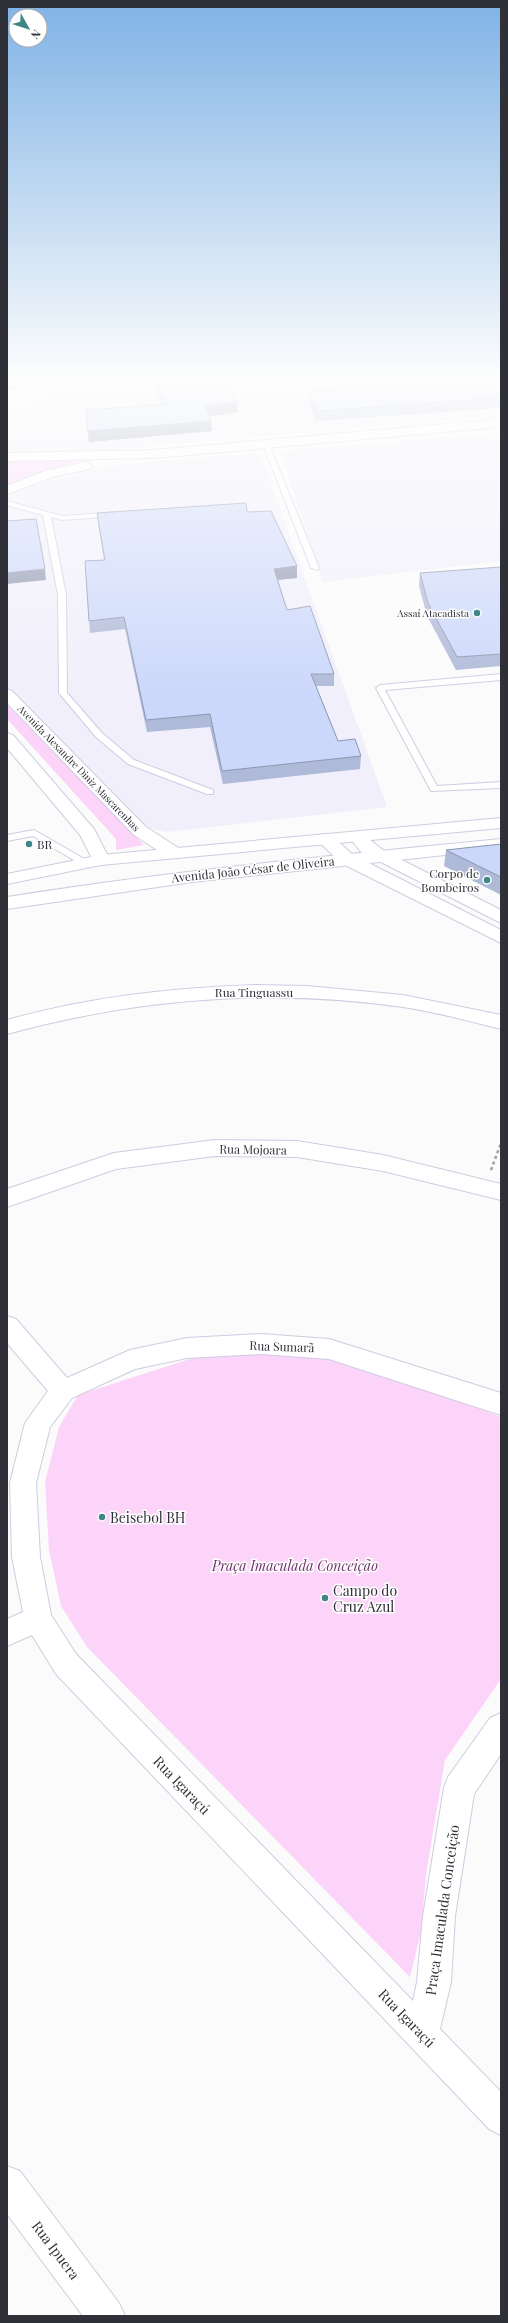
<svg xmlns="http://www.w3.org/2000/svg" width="508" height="2323" font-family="'Playfair Display',serif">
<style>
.built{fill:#f0effb}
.green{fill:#fcd4f9}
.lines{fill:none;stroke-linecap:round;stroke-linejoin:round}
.service-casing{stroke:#cecce1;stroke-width:2}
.minor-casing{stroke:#cecce1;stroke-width:2}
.tertiary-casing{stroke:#cecce1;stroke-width:2}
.secondary-casing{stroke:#cecce1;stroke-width:2}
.path{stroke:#9e9ea1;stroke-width:2.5;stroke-dasharray:3 3;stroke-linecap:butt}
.service{fill:#fff;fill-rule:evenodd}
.minor{fill:#fff;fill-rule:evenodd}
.tertiary{fill:#fff;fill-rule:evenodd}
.secondary{fill:#fff;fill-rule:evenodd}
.wall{fill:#afb9d8}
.shaded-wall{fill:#8e96b0}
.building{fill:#cbd7fb;stroke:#8e96b0}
.poi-dot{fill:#3f8785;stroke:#fff;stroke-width:1.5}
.labels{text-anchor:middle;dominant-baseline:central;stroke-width:3;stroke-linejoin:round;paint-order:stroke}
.far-poi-label{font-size:10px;fill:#303038;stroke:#fff;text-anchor:end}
.far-street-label{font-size:10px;fill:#303038;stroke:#fff}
.poi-label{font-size:12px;fill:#303038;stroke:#fff;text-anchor:start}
.street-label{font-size:12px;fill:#303038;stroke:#fff}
.near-poi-label{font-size:14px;fill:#303038;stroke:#fff;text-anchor:start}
.near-park-label{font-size:14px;font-style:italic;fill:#70346d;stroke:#fff}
.near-street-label{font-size:14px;fill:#303038;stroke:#fff}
</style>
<rect width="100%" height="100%" fill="#fbfbfb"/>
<!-- built -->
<g class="built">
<path d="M78,376H501V416L83,452L35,454L13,452L7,450V417Z"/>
<path d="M501,433V561L323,582L280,451Z"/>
<path d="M260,453L387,807L167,832L147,828L7,685V495L24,487L93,470L133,463Z"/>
</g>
<!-- green -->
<g class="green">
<path d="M7,458L72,459C72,461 73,463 71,464C63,472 20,482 7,487Z"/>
<path d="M7,705L144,845L116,850V839L7,719Z"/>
<path d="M265,1353L327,1358L415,1386L501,1417V1679L445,1760L426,1874L421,1932L410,1977L87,1647L61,1606L49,1550L45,1482L59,1427L78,1395L196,1357Z"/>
</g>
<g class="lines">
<defs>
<g id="service">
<path d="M266,442L269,444L319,568L318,570L311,568L263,444Z"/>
<path d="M7,501L62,516L117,512V516H114L62,520L51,517L66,595L67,693L102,733L134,760L213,790V794H207L128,764L96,737L59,693L58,595L43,515L7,505Z"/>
<path d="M501,674V680L385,690L437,786L501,782V788L431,791L376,688L380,685Z"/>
<path d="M34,830L88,861L90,863L88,865H82L33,836L7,841V835Z"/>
</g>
<g id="minor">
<path d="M256,985L307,986L403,995L501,1015V1029C469,1021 436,1012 403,1007C268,988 138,998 7,1034V1020C89,997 170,988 256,985Z"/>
<path d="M215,1140L297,1141L383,1155L501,1184V1200L383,1171L297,1157L215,1156L116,1169L7,1207V1189L114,1153Z"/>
<path d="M7,1316L16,1319L67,1378L130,1350L187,1338L261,1334L329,1339L501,1393V1415L329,1359L261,1354L187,1358L135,1369L72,1398L50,1427L36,1483L40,1557L51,1615L76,1654L413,2001L417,1982L423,1916L444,1788L448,1777L490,1718L501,1713V1754L474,1794L455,1916L451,1982L440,2029L501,2092V2135L489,2129L56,1674L32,1635L7,1646V1619L23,1612L12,1557L10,1483L25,1423L48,1391L7,1343Z"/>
<path d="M7,2166L20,2171L119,2303L125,2316H83L7,2214Z"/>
</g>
<g id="tertiary">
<path d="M53,376H67L7,410V402Z"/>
<path d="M501,419V427L154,458L7,461V453L154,450Z"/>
<path d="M86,462L90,463L92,466L90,469L53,477L7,494V486L45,471Z"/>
<path d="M7,689L12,691L146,827L180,849L183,853L180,857H168L134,835L7,703Z"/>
<path d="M7,733L13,735L94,829L110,860L107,864H95L80,835L7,748Z"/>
<path d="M358,832C366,834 377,847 386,852L501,910V923L361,852L349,837L352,833Z"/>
<path d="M325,834L331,835L353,855L501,930V943L341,863L316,839L319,835Z"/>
</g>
<g id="secondary">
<path d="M501,818V828L101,865L7,884V874L101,855Z"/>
<path d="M501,839V849L192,882L7,909V897C171,871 336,855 501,839Z"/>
</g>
</defs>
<!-- service casing -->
<use href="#service" class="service-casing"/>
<!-- minor casing -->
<use href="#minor" class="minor-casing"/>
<!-- tertiary casing -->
<use href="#tertiary" class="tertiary-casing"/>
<!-- secondary casing -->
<use href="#secondary" class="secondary-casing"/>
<!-- path -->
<path class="path" d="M491,1170L501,1143"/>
<!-- service -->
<use href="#service" class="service"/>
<!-- minor -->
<use href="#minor" class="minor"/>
<!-- tertiary -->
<use href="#tertiary" class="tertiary"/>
<!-- secondary -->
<use href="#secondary" class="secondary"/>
</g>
<!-- wall -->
<g class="wall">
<path d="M501,377V408L316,421L308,402V391Z"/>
<path d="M156,386L238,412L209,416L211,421L212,431L89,442L86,410L161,404L157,397Z"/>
<path d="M247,512L297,578L278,580L287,610L334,674V686H316L338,741L361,756L360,769L223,784L210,727L147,732L125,629L90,633L85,561L104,560L98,524L97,513Z"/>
<path d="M501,567V666L456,670L427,616L419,586L420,573Z"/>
<path d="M501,844V895L444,866L446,850Z"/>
</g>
<!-- shaded-wall -->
<g class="shaded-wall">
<path d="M19,376H32L30,377V382L7,392V381Z"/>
<path d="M238,402V412L205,417V406Z"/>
<path d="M211,421L212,431L89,442L88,431Z"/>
<path d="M297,566V578L274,580V569Z"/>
<path d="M45,569L46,580L7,584V573Z"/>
</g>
<!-- building -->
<g class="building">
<path d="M7,376H19L7,381Z"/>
<path d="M501,377V398L317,411L308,391Z"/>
<path d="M228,382L238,402L205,406L211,421L88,431L86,410L167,404L156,386Z"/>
<path d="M246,503L247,512L271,511L297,566L274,569L287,610L310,606L334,674H311L338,741L355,739L361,756L222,771L210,714L146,720L124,617L89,621L85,561L105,560L97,513Z"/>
<path d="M36,519L45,569L7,573V521Z"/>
<path d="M501,567V654L457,657L428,603L420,573Z"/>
<path d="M501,844V877L446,850Z"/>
</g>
<!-- sky -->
<linearGradient id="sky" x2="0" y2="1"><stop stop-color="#7fb2e5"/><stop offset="0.54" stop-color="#fdfdfd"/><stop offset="1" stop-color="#fdfdfd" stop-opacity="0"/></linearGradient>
<rect width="508" height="702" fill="url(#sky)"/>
<!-- markers -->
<g class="poi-dot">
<circle cx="477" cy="613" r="4"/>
<circle cx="29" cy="844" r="4"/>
<circle cx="487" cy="880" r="4"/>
<circle cx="102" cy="1517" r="4"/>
<circle cx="325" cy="1598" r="4"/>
</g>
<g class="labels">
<!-- far-poi labels -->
<g class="far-poi-label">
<text x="469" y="613">Assaí Atacadista</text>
</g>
<!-- far-street labels -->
<g class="far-street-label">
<text transform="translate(79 768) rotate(46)">Avenida Alexandre Diniz Mascarenhas</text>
</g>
<!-- poi labels -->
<g class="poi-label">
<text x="37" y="844">BR</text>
<text x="479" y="873" text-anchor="end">Corpo de<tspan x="479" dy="14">Bombeiros</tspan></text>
</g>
<!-- street labels -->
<g class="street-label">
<text transform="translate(253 869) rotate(-6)">Avenida João César de Oliveira</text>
<text x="254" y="992">Rua Tinguassu</text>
<text transform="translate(253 1149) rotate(1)">Rua Mojoara</text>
<text transform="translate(282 1346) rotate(2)">Rua Sumarã</text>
</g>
<!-- near-poi labels -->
<g class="near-poi-label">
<text x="110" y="1517">Beisebol BH</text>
<text x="333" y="1590">Campo do<tspan x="333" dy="16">Cruz Azul</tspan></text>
</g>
<!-- near-park labels -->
<g class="near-park-label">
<text x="295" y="1565">Praça Imaculada Conceição</text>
</g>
<!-- near-street labels -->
<g class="near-street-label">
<text transform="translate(182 1785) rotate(46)">Rua Igaraçú</text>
<text transform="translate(442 1910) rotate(-82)">Praça Imaculada Conceição</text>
<text transform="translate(407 2018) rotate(46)">Rua Igaraçú</text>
<text transform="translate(56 2250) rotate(53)">Rua Ipuera</text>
</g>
</g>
<!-- border -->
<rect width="508" height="2323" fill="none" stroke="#303038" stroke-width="16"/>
<!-- north arrow -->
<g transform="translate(28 28) rotate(129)"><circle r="19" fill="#ffffff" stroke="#acacaf"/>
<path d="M0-3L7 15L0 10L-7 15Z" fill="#3f8785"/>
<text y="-6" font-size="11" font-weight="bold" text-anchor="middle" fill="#303038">N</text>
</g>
</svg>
